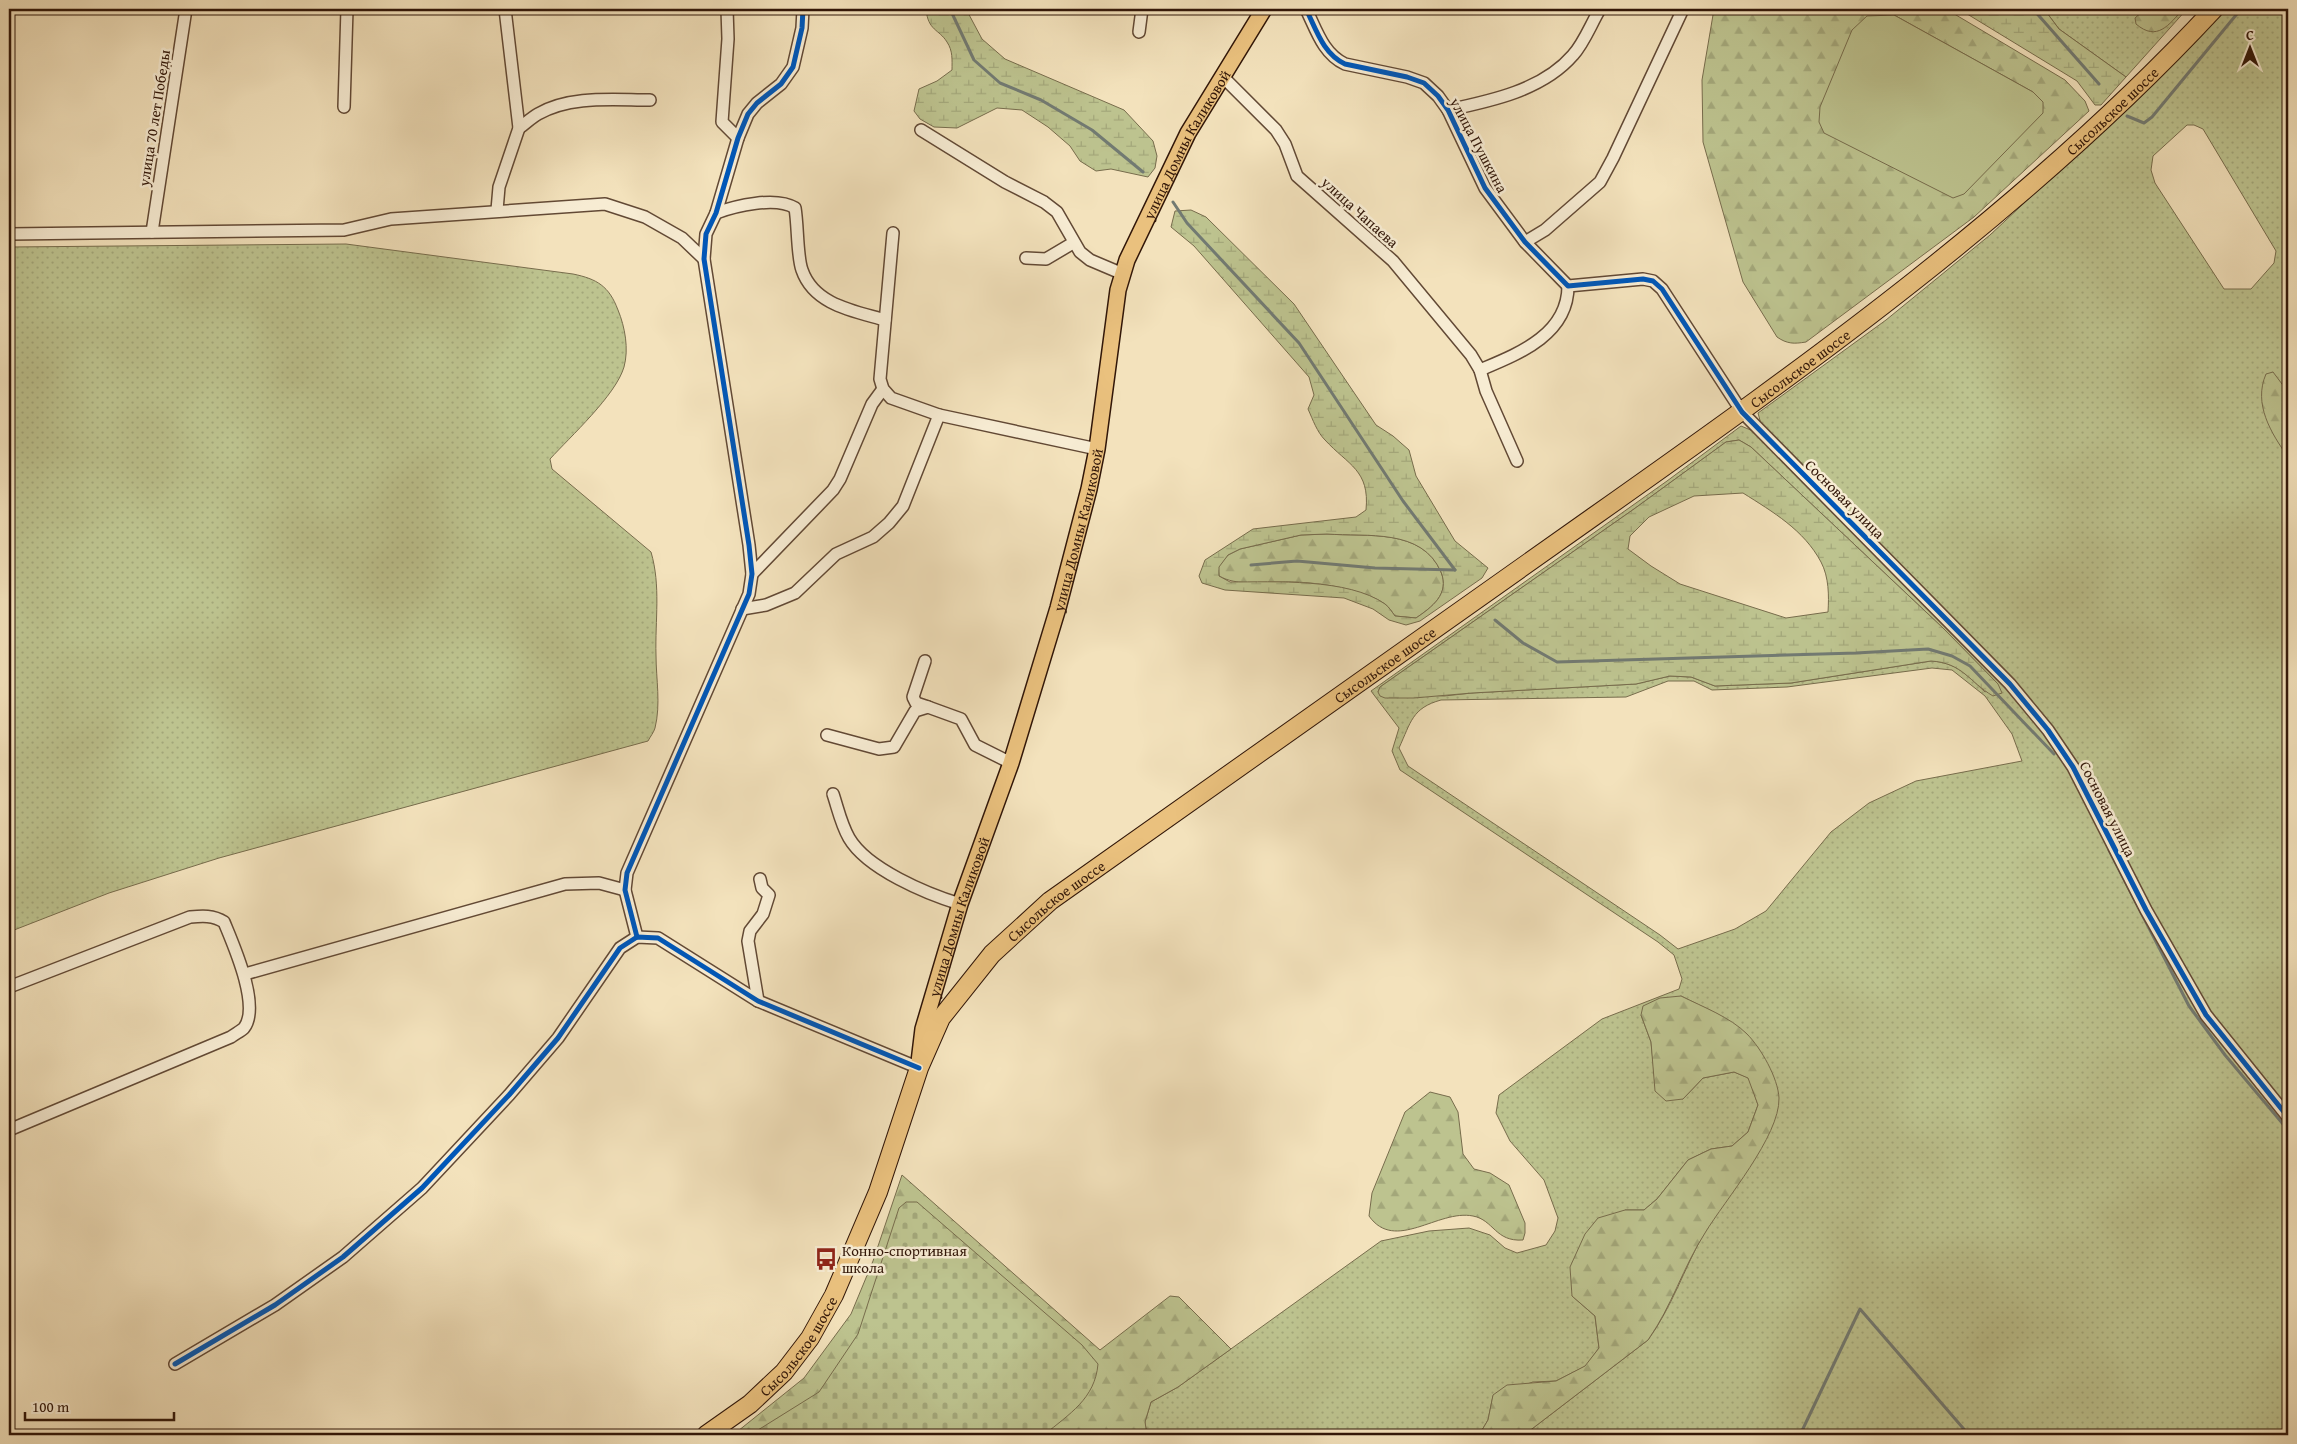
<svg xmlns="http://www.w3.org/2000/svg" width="2297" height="1444" font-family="'Gentium Book Plus',serif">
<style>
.grass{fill:url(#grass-dots);stroke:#776c4c;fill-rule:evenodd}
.forest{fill:url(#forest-firs);stroke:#776c4c;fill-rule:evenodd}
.wetland{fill:url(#wetland-marsh);stroke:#776c4c;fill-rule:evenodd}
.cemetery{fill:url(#cemetery-stones);stroke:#776c4c}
.garden{fill:#bdc38f;stroke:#776c4c}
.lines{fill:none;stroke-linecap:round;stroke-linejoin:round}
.stream{stroke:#727a72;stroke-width:3}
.minor-casing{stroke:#624935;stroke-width:14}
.major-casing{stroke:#311608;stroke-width:18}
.highway-casing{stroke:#311608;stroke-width:20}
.minor{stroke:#f7ecd3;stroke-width:11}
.major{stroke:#eac17e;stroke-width:15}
.highway{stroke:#eac17e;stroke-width:18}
.cycleway-casing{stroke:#f7ecd3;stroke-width:8}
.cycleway{stroke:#0057b8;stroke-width:5}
.labels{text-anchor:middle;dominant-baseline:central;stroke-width:5;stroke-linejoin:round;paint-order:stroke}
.street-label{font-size:15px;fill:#311608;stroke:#f7ecd3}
.poi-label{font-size:15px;fill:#311608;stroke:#f7ecd3;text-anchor:start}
</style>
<defs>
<pattern id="grass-dots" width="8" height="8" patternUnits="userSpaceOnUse" patternTransform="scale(1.25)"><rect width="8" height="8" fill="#bdc38f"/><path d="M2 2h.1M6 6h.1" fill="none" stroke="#a3a77a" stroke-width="1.8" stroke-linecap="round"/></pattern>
<pattern id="forest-firs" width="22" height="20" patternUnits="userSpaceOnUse" patternTransform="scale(1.25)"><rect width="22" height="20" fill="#bdc38f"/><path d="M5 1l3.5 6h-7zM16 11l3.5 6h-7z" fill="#a3a77a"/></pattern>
<pattern id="wetland-marsh" width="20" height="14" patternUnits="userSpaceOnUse" patternTransform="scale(1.25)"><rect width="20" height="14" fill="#bdc38f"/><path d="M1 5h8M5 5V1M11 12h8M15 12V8" fill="none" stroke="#a3a77a"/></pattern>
<pattern id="cemetery-stones" width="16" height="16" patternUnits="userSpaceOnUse" patternTransform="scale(1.25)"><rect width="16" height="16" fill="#bdc38f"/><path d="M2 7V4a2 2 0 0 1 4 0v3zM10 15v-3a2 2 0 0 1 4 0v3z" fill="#a3a77a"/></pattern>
</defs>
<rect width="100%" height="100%" fill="#f3e2bc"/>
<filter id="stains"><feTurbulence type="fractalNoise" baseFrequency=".004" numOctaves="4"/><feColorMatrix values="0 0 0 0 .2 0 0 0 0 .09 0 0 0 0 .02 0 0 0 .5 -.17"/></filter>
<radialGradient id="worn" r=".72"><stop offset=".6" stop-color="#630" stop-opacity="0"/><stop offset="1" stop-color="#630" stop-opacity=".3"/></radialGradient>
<!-- grass -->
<g class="grass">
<path d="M2044,9H2187L2126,77L2059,29Z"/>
<path d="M2225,9H2288V1109L2210,1012L2151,907L2077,764L1761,424L1758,413L1886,320L1990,235L2190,48ZM2187,125H2194L2203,129L2276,251L2274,263L2251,289H2224L2155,183L2151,170L2153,156Z"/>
<path d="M346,244L573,274C597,279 609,286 618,310C625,327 629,349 624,367C616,395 570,437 550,459L552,469L651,552C661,586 655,620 656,655C656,679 661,704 655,728C654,732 650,737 648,741L219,858L109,893L9,932V247Z"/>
<path d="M1741,426L1753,431L2006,687L2044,733L2068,769L2201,1018L2288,1126V1435H1524L1648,1340C1672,1307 1684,1269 1703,1235C1726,1196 1756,1162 1774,1121L1747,1034L1719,1015L1681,996L1641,1015L1651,1042L1656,1091L1683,1099L1703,1078L1734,1072L1749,1078L1758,1105L1748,1132L1732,1146L1711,1149L1688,1160L1657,1199L1644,1210H1625L1572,1296L1595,1316L1599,1348L1586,1366L1556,1381L1533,1382L1493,1396L1488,1420L1479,1435H1147L1145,1422L1151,1402L1178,1387L1381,1241L1429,1231L1469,1228L1490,1235L1505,1248L1517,1253L1546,1245L1555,1231L1558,1218L1544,1180L1510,1141L1496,1113L1499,1095L1602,1019L1679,989L1682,979L1674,955L1658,942L1400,770L1392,751L1399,728L1371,691L1667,481ZM1739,440L1751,447L1944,629L1998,684L1985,692C1968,676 1956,662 1931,661L1791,683L1715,686L1691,677L1670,676L1636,684L1472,693L1444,696L1378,692L1380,687L1634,509L1726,442ZM1932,668L1952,670L1985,696L2012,734L2022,761L1916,781L1869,803L1831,832L1766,911L1735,929L1678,949L1660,935L1408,766L1399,748C1411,722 1412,708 1441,700L1626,697L1668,681H1694L1712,690L1787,687Z"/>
</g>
<!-- forest -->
<g class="forest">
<path d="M1714,9H1946L2065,80L2085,101L2089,111L1974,217L1806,342C1794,344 1787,344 1777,337L1743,282L1703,142L1702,80ZM1894,15L2033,92L2043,102Z"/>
<path d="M2145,9H2183C2169,25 2157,42 2136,24L2135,18Z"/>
<path d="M2273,372L2288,392V457C2271,433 2253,404 2266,374Z"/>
<path d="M1327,534C1368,537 1422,528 1441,572C1450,594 1432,607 1416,618L1395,616C1392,612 1389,607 1385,604C1360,587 1309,581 1280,582C1259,582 1237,586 1219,576L1218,567L1228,555L1240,549L1301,535Z"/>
<path d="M1681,996C1703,1007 1730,1017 1747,1034C1761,1048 1778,1078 1779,1098C1780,1136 1725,1200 1705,1233C1683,1267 1672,1306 1648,1340L1524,1435H1479L1488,1420L1493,1395L1507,1385L1556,1381L1585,1366L1599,1348L1595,1316L1572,1296L1570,1267L1585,1234L1598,1218L1625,1210H1644L1657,1199L1688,1160L1711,1149L1732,1146L1748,1132L1758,1105L1748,1078L1734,1072L1703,1078L1683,1099L1666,1101L1655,1091L1651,1042L1641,1015L1643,1006L1660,998Z"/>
<path d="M1430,1092L1450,1097L1458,1112L1463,1154L1474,1169L1490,1173L1509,1185L1525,1223V1233L1523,1240C1495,1242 1494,1220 1473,1216C1438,1209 1395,1253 1369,1216L1372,1193L1405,1112Z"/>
<path d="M902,1175L1100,1350L1170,1296L1179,1297L1231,1349L1178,1387L1151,1402L1145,1422L1147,1435H733L804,1378L851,1314L873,1261Z"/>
</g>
<!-- wetland -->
<g class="wetland">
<path d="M926,9H966L982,39L1005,59L1124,110L1153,141L1157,156L1155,168L1148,177L1111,169L1096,171L1080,161L1070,146L1048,127L1022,110L997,108L957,128L934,127L920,119L914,111L919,89L937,81L952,70C952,60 953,51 947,42C939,29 928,31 926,9Z"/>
<path d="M1959,9H2044L2059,29L2126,77L2101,105H2095L2077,81Z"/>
<path d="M1191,210L1206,217L1294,304L1376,425L1393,436L1409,450L1416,476L1455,541L1488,568L1482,578L1420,621L1406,625L1389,620L1373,609L1344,598L1225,590L1202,583L1199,576L1205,560L1253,529L1356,517L1366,510C1370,470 1348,465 1325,440C1317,432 1313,420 1308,409L1314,395L1309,377L1194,246L1171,227L1175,211ZM1327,534C1367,537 1422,528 1441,572C1450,594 1432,607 1416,618L1395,616C1392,612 1389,607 1385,604C1348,578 1274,582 1230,582L1219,576V567L1228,555L1240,549L1301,535Z"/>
<path d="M1739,440L1751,447L1944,629L1998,684L2002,693L1993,696C1969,682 1963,663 1931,661L1791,683L1715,686L1691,677L1670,676L1636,684L1472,693L1414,698H1385L1380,696L1378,692L1380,687L1634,509L1726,442ZM1743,493C1773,512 1804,530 1821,562C1829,577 1829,596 1828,612L1786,618L1680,584L1651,566L1628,549L1630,536L1649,517L1694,496Z"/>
</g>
<!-- cemetery -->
<path class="cemetery" d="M906,1202H917L1082,1345L1098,1364C1095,1399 1069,1414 1044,1435H750L819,1392L858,1334L899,1208Z"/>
<!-- garden -->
<path class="garden" d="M1894,15L2033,92L2043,102V113L1964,194L1953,198L1824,133L1819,122L1820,107L1852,30L1867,16Z"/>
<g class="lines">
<!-- stream -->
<g class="stream">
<path d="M950,9L974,60L1000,83L1041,100L1092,130L1143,172"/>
<path d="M2033,9L2099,84"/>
<path d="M2127,116L2144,123L2152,117L2241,9"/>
<path d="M1173,202L1187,223L1299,343L1403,501L1455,570"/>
<path d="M1251,565L1297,561L1375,568L1455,570"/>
<path d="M1495,620L1523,643L1557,662L1856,653L1928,649L1952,656L1970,666L2054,754"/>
<path d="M2109,850L2189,1006L2225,1055L2288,1130"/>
<path d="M1800,1435L1860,1309L1969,1435"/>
</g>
<defs>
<g id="minor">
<path d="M727,9L728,39L722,122L738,138"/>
<path d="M1306,9C1316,29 1323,54 1345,64L1407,77L1424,83L1438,96L1448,110L1485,188L1525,242L1568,286L1643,279L1653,281L1662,289L1742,412L2010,684L2048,730L2073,767L2146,910L2206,1015L2288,1117"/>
<path d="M1139,32L1142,9"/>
<path d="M1222,76L1276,130L1285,144L1297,176L1393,261L1471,355L1480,370L1486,391L1517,461"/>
<path d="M344,107L347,9"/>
<path d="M1448,110C1491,101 1543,90 1573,55C1584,43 1591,24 1600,9"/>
<path d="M519,128C525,124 531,118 538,114C570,95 614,100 650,100"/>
<path d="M921,130L1005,182L1044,202L1057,212L1080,252L1090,260L1123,274"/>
<path d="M497,210L499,187L519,128L505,9"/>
<path d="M716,213C735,206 776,196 795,208C798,225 797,257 802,270C814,305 854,311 885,320"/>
<path d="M152,232L186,9"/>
<path d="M893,233L880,379L883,389L891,398L939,415L1097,449"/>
<path d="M9,234L344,230L391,219L605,204L645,217L682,238L704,259"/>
<path d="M1525,242L1545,230L1600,182L1613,158L1683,9"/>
<path d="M1026,258L1046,259L1073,243"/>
<path d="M1480,370C1518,354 1568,335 1568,286"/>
<path d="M752,574L833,490L840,479L872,404L883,389"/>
<path d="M742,609L766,605L795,593L836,554L873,537L889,523L903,506L939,415"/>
<path d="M925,661L913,697L916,703L928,707"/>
<path d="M827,735L879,749L894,747L915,711L928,707L961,719L975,745L1011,763"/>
<path d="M833,794C838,809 841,824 849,838C867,869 927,894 960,904"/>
<path d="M637,937L625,890L627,873L749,594L752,574L749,545L704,259L706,234L716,213L738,138L748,114L757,103L781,84L793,67L802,28L803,9"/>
<path d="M245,974L565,884L599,883L625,890"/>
<path d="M9,987L190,917C202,916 213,915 224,922C233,944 261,1006 244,1028C241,1031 235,1034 231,1037L9,1130"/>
<path d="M758,1001L748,941L750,931L763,914L769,895L762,888L760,879"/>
<path d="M175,1364L275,1305L343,1257L422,1188L509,1095L558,1038L620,948L637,937L658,938L758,1001L919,1068"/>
</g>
<g id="major">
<path id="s1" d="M919,1062L923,1029L960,904L1011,763L1058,608L1089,489L1097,449L1118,290L1127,260L1188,133L1264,9"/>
</g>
<g id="highway">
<path id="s2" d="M706,1435L750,1404L784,1372L810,1338L834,1295L878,1192L919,1068L941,1018L992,954L1050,901C1231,773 1412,645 1593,517C1811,363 2032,205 2214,9"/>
</g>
</defs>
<!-- minor casing -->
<use href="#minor" class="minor-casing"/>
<!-- major casing -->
<use href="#major" class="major-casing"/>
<!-- highway casing -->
<use href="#highway" class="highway-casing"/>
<!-- minor -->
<use href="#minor" class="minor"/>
<!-- major -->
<use href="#major" class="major"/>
<!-- highway -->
<use href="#highway" class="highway"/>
<defs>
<g id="cycleway">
<path d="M1306,9C1316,29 1323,54 1345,64L1407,77L1424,83L1438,96L1448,110L1485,188L1525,242L1568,286L1643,279L1653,281L1662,289L1742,412L2010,684L2048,730L2073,767L2146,910L2206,1015L2288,1117"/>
<path d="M637,937L625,890L627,873L749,594L752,574L749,545L704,259L706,234L716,213L738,138L748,114L757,103L781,84L793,67L802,28L803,9"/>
<path d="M175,1364L275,1305L343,1257L422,1188L509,1095L558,1038L620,948L637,937L658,938L758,1001L919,1068"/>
</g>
</defs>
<!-- cycleway casing -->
<use href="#cycleway" class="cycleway-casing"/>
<!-- cycleway -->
<use href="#cycleway" class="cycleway"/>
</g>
<!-- icons -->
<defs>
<symbol id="bus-bare" viewBox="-9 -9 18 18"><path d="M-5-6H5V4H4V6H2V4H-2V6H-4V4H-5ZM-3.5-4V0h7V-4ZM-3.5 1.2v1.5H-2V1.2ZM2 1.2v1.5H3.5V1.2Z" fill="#8f2418" stroke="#f7ecd3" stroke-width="2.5" paint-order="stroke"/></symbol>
</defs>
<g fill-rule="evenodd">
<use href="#bus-bare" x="810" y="1243" width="32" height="32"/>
</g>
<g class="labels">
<!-- street labels -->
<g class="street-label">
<text stroke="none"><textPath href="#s2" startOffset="1975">Сысольское шоссе</textPath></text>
<text transform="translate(154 118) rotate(-81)">улица 70 лет Победы</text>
<text stroke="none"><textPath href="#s1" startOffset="961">улица Домны Каликовой</textPath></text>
<text transform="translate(1479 145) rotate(62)">улица Пушкина</text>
<text transform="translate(1360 212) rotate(42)">улица Чапаева</text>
<text stroke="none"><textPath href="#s2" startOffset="1570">Сысольское шоссе</textPath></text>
<text transform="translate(1845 499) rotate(45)">Сосновая улица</text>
<text stroke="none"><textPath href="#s1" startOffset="556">улица Домны Каликовой</textPath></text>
<text stroke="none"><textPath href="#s2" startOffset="1060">Сысольское шоссе</textPath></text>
<text transform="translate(2108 809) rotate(63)">Сосновая улица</text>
<text stroke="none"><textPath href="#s2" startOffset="655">Сысольское шоссе</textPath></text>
<text stroke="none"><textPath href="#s1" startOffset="151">улица Домны Каликовой</textPath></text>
<text stroke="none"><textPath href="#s2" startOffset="130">Сысольское шоссе</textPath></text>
</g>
<!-- poi labels -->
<g class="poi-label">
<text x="842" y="1250">Конно-спортивная<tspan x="842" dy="17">школа</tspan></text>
</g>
</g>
<!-- margin -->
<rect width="2297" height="1444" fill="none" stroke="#f3e2bc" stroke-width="30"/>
<rect x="10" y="10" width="2277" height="1424" fill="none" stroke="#311608" stroke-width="2.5"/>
<rect x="15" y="15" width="2267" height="1414" fill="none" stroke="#311608"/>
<!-- north arrow -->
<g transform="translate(2250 48)" stroke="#f7ecd3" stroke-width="4" paint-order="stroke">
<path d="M0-4L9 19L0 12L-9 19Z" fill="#311608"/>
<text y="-8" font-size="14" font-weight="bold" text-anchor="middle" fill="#311608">С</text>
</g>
<!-- scale -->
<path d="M25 1412v8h149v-8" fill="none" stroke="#311608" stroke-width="2.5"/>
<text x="32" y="1412" font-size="15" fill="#311608" stroke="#f7ecd3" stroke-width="4" paint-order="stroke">100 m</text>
<rect width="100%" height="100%" filter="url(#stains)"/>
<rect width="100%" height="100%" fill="url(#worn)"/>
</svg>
